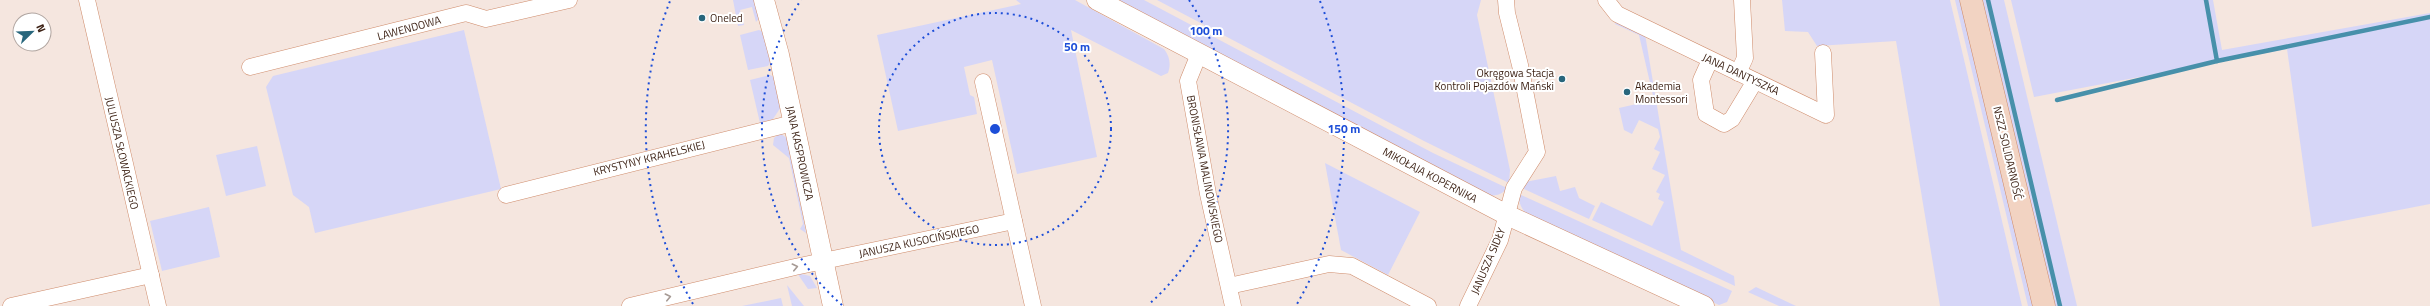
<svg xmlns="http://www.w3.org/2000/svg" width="2430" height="306" font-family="'Titillium Web',sans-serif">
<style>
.green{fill:#d6d6f7}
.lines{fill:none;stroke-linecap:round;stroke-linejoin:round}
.stream{stroke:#4790aa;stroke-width:4.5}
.minor-casing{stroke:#cf8b6a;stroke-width:17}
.tertiary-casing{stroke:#cf8b6a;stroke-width:21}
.secondary-casing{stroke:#cf8b6a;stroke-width:23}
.minor{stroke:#fff;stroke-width:16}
.tertiary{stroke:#fff;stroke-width:20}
.secondary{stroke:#f2d3c2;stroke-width:22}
.oneway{stroke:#a69a94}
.ring{fill:none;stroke:#1d4ed8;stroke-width:2;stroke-dasharray:2 4}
.poi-dot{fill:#28667c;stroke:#fff;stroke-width:1.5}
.labels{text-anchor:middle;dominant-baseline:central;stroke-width:4;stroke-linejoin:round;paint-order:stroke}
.poi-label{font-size:11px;fill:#391e11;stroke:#fff;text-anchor:start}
.street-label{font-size:11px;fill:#391e11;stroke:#fff}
.centre{fill:#1d4ed8;stroke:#fff;stroke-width:2}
.ring-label{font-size:12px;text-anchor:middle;font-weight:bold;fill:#1d4ed8;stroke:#fff;stroke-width:4;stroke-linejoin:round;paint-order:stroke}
</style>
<rect width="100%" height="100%" fill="#f5e6df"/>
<!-- green -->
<g class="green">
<path d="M733,0H755L760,17L756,22L752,7L740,10L744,25L738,26Z"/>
<path d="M1016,0H1075L1164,49C1170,57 1171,64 1168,73L1161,76L1071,30L1097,157L1017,174L992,60L964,67L970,95L974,97L977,114L898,131L877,35L1021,4Z"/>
<path d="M1116,0H1144L1433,153L1507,188C1501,196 1494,196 1485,195Z"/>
<path d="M1157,0H1481L1477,15L1510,170L1509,183L1424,141Z"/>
<path d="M1782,0H1950L2022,306H1940L1896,41L1817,46L1808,32L1785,31Z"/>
<path d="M1955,0H1962L2034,306H2028Z"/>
<path d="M1981,0H2004L2077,306H2054Z"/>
<path d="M2011,0H2213L2222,50L2430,13V204L2312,227L2287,49L2034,97Z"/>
<path d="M1617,18L1645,34L1681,250L1734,276L1735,286L1592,220L1601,202L1652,226L1664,202L1658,199L1660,194L1656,192L1665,175L1652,169L1660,152L1654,149L1660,137L1658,129L1639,120L1632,134L1624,130L1619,108L1654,100L1639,35L1615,24Z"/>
<path d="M464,30L501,189L315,233L309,207L293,195L266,87L273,76Z"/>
<path d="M759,30L765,33L771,61L768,66L748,70L740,35Z"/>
<path d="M770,75L774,77L781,107L773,119L760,123L750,80Z"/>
<path d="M780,133L788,139L806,233L800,229L803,224L789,158L773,145L774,138Z"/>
<path d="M257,146L266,186L226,196L216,155Z"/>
<path d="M1325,163L1420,212L1388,275L1341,250Z"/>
<path d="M1556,176L1560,191L1575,187L1579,198L1595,206L1589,219L1522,188L1525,182Z"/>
<path d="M1519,194L1732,291L1727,302L1719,305L1528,216C1522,209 1518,203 1519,194Z"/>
<path d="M209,207L220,257L162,271L150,221Z"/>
<path d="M797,273L810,276L817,288L808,289Z"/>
<path d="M787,285L804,306H792Z"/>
<path d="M1756,287L1796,306H1779L1748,292Z"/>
<path d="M781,298L783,306H742Z"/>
</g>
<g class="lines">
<!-- stream -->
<g class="stream">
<path d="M1988,0L2060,306"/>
<path d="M2206,0L2217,61L2430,17"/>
<path d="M2057,100L2217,61"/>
</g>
<defs>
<g id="minor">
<path d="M87,0L158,306"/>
<path d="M1606,0L1617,14L1826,115L1823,53"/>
<path d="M1199,54L1188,81L1208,194L1233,306"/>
<path d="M1710,60L1701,80L1706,114L1724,124L1732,119L1755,81"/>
<path d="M250,67L466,13L486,19L569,0"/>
<path d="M1738,73L1745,58L1742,0"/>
<path d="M983,82L1033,306"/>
<path d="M506,195L793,123"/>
<path d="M1229,286L1329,264L1352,266L1428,306"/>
<path d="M11,306L151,275"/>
<path d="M630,306L795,267L1014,221"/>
<path d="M1468,306L1500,240L1514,188L1537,152L1520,65L1507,13L1506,0"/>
</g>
<g id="tertiary">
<path d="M764,0L779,55L833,306"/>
<path d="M1097,0L1507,215L1704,306"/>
</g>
<path id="secondary" d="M1971,0L2044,306"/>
</defs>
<!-- minor casing -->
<use href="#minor" class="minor-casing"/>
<!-- tertiary casing -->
<use href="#tertiary" class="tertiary-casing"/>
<!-- secondary casing -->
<use href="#secondary" class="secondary-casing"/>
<!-- minor -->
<use href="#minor" class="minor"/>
<!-- tertiary -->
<use href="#tertiary" class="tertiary"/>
<!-- secondary -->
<use href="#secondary" class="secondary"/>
</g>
<!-- one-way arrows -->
<defs><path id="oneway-chevron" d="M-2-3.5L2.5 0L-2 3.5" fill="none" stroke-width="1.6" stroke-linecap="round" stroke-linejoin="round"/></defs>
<g class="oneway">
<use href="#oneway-chevron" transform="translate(795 267) rotate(-13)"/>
<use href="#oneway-chevron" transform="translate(668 297) rotate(-13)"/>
</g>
<!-- distance rings -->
<g class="ring">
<circle cx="995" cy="129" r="116"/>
<path d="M842 305A233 233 0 0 1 801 0M1189 0A233 233 0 0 1 1148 305"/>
<path d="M693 304A349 349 0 0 1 670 1M1320 1A349 349 0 0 1 1297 304"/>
</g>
<!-- markers -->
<g class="poi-dot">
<circle cx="702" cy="18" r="4"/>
<circle cx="1562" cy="79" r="4"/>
<circle cx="1627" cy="92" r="4"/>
</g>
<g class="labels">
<!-- poi labels -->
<g class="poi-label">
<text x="710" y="18">Oneled</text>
<text x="1554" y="73" text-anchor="end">Okręgowa Stacja<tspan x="1554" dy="13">Kontroli Pojazdów Mański</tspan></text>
<text x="1635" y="86">Akademia<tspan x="1635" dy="13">Montessori</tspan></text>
</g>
<!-- street labels -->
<g class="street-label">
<text transform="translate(409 28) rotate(-15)">LAWENDOWA</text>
<text transform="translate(1741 74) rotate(25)">JANA DANTYSZKA</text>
<text transform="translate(122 153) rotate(77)">JULIUSZA SŁOWACKIEGO</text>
<text transform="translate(800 153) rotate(78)">JANA KASPROWICZA</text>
<text transform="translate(2008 153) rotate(77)">NSZZ SOLIDARNOŚĆ</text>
<text transform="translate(649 158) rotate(-14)">KRYSTYNY KRAHELSKIEJ</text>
<text transform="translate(1205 169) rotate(79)">BRONISŁAWA MALINOWSKIEGO</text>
<text transform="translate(1430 175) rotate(28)">MIKOŁAJA KOPERNIKA</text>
<text transform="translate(919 241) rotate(-12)">JANUSZA KUSOCIŃSKIEGO</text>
<text transform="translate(1488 261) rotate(-67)">JANUSZA SIDŁY</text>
</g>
</g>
<circle cx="995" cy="129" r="6" class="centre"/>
<g class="ring-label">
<text x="1206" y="35">100 m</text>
<text x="1077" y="51">50 m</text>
<text x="1344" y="133">150 m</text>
</g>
<!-- north arrow -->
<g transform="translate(32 32) rotate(67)"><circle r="19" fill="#ffffff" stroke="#b0a5a0"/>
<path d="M0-3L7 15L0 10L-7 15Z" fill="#28667c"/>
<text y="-6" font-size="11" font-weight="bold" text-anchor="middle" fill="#391e11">N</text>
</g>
</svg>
